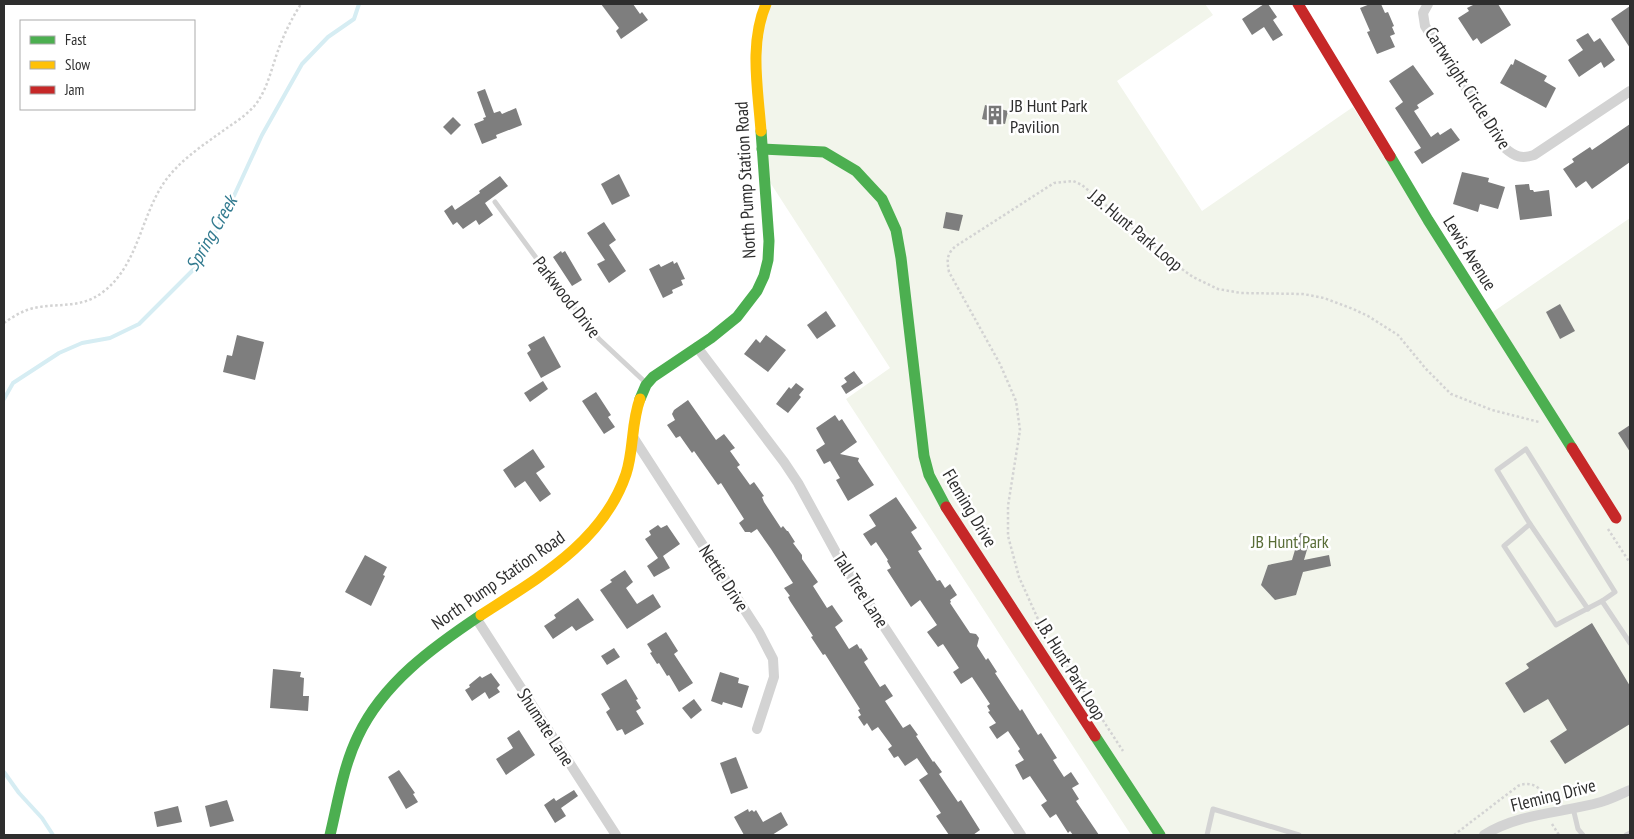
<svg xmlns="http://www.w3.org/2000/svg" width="1634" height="839" font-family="'PT Sans Narrow',sans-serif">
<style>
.green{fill:#f2f5eb}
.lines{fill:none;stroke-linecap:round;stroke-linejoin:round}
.stream{stroke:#d6edf3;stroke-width:4}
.building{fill:#7e7e7e}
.path{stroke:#d3d3d3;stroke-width:2.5;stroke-dasharray:2.5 2.5;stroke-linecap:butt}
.lane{stroke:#d3d3d3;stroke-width:5}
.street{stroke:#d3d3d3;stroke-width:10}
.fast{stroke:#4caf50;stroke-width:11}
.slow{stroke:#ffc107;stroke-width:11}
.jam{stroke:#c62828;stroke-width:11}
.labels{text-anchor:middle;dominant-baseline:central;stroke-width:5;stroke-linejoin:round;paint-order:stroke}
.street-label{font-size:18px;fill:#2e2e2e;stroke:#fff}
.poi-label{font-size:18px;fill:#2e2e2e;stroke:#fff;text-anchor:start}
.park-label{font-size:18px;fill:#596d37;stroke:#fff}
.water-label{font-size:19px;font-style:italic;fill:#337b90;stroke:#fff}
</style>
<rect width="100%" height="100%" fill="#fff"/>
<!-- green -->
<path class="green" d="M766,4H1205L1213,15L1117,81L1202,211L1353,107L1484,318L1630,218V835H1131L846,399L890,368L764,173L760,18Z"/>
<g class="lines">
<!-- stream -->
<g class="stream">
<path d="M4,399L13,383L59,353L82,343L110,338L139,324L196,267L227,211L262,135L302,64L328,37L354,19L359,4"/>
<path d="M4,772L19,793L42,818L53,835"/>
</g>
</g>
<!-- building -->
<g class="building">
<path d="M601,4H633L640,14L642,12L648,20L621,39L616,31L619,28Z"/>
<path d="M1264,4H1268L1277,17L1273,20L1283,35L1273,41L1264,27L1252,35L1242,19Z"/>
<path d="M1370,4H1381L1385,13L1388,12L1394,26L1392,27L1395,34L1390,36L1395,47L1377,54L1367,32L1370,31L1360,8Z"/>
<path d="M1475,4H1498L1511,25L1481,44L1477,38L1473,41L1458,18L1469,11L1467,8Z"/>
<path d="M1630,6V48L1611,19Z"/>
<path d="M1588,33L1594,42L1600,38L1615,60L1604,68L1601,62L1579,77L1568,60L1583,50L1576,40Z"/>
<path d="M1515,59L1547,76L1544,81L1556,88L1546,108L1500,83L1511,64L1513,65Z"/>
<path d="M1413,65L1434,94L1417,105L1419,108L1414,111L1431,137L1438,132L1440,135L1451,128L1460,140L1422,164L1414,152L1421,148L1395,108L1403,102L1389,81Z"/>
<path d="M485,89L494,113L500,111L502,114L516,108L522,125L496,135L497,138L482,144L474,124L484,120L483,118L486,117L477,92Z"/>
<path d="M985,105L1008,111L1005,124L982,119Z"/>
<path d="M453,117L461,125L451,135L443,127Z"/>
<path d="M1630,124V162L1592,189L1586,181L1576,188L1563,169L1574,162L1572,159L1590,147L1592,150Z"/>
<path d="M1462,172L1489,178L1488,182L1505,187L1498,209L1480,204L1478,212L1453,204Z"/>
<path d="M619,174L630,196L612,205L601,184Z"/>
<path d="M500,176L508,186L485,203L493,215L479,225L476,220L463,229L457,222L453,225L444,211L452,205L455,210L480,193L479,191Z"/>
<path d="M1529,184L1530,190H1533L1534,192L1549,190L1552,216L1520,220L1515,185Z"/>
<path d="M946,212L963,215L959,231L943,228Z"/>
<path d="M604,222L616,240L609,245L626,271L609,283L597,264L605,260L587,233Z"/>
<path d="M561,251L562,253L565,251L582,280L572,286L553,257Z"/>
<path d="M673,261L674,264L677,262L685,279L681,280L683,285L672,290L673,293L663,298L649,269L659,264L661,267Z"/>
<path d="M1560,304L1575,331L1560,339L1546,312Z"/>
<path d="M826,311L836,326L817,339L807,325Z"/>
<path d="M237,335L264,342L255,380L223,372L227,355L232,356Z"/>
<path d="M766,335L786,350L768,372L744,354L756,339L760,343Z"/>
<path d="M544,336L561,367L541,378L527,353L531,350L528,345Z"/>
<path d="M854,371L863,383L846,394L841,386L847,382L844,378Z"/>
<path d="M543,381L548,389L530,402L524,393Z"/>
<path d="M796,383L804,389L799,395L801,397L788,413L776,404L789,387L791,389Z"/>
<path d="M596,392L611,415L608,417L615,427L604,434L582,401Z"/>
<path d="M688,400L716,440L724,434L735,448L730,451L740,465L737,467L750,485L754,482L764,496L762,497L764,502L781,528L783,526L787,531H788L795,542L793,543L802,555V559L818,582L813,586L827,608L832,605L843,621L835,627L849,649L857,644L860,649L861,648L868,659L864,662L880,687L885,684L893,696L885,701L903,728L910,724L918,735L916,736L933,762L934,761L942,772L939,774L958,802L961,800L980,830L973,835H949L936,816L941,813L919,780L928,774L917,758L905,766L898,756L894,758L888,749L892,746L878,727L872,731L867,723L864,726L858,717L861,715L858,710L860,709L825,654L823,655L811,637L813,636L790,601L788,597L790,596L784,588L793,583L771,549L757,529L751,533L750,532H745L739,523L744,519L721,483L718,485L694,451L692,453L680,436L676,438L667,425L675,420L672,414L674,410Z"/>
<path d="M835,415L839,421L842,419L857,442L840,454L859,458L858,461L874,485L848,501L836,480L840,478L830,461L824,464L816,450L825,444L816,428Z"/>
<path d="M1630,425V452L1618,433Z"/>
<path d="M533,449L545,467L536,473L551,494L540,502L525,481L515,488L503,470Z"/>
<path d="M896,497L917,528L911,532L922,549L918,551L937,581L940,580L945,588L950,584L957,595L950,600L951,602L950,603L970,633L976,634L979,638L977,646L986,660L988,658L997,672L995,673L1010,696L1020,711L1022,709L1038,735L1041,733L1057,758L1053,760L1064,777L1071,772L1079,784L1072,788L1079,799L1076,801L1099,835H1073L1070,831L1068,833L1056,814L1050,818L1041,805L1047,801L1030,776L1023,780L1015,765L1024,760L1018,751L1020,749L1008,731L997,739L989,727L996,723L988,712L990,711L987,706L990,704L972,677L961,684L953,672L959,668L943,644L938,647L927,632L937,625L920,600L911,607L887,570L891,568L887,561L888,560L876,542L871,546L863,534L876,526L869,515Z"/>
<path d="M658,525L661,528L667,525L680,544L663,556L670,568L654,577L647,566L658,558L645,539L651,535L649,531Z"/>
<path d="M1300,533L1311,536L1304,560L1329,555L1331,566L1303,572L1296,595L1275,600L1261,585L1268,565L1292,560Z"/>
<path d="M365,555L387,567L383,575L385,576L371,606L345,592Z"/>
<path d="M625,570L633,582L626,588L637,604L653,594L661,607L627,629L600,590L612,582L610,580Z"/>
<path d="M578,598L594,620L576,631L572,626L553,639L544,626L556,618L554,615Z"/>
<path d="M1592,623L1630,686V724L1565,764L1550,741L1567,730L1548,699L1524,713L1505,683L1529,668L1526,664Z"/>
<path d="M666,632L678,651L674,654L693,683L679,692L669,675L667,676L659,663L657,664L650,653L652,652L647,644Z"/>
<path d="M614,648L620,657L607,665L601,656Z"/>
<path d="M273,669L301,672L300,677L304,678L303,696H309L308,711L270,708Z"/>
<path d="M720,672L739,678L738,683L749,686L742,708L723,702L722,705L711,701Z"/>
<path d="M491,673L500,685L497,688L500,692L489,699L485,692L472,701L465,690L470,687L469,685L480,676L482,678Z"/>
<path d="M626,679L638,699L636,700L641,708L636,711L644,724L625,735L622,729L617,731L606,712L610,709L601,694Z"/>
<path d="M694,699L702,710L691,719L682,708Z"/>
<path d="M519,730L535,755L506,775L496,759L513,748L507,738Z"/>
<path d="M736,757L748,788L731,794L720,763Z"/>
<path d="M399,770L415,793L413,794L418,802L406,809L388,777Z"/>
<path d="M574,790L578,796L561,808L566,816L555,823L544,805L554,798L556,801Z"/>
<path d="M227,800L234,821L210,827L205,806Z"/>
<path d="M178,806L182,822L157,827L154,812Z"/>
<path d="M748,809L749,812L752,810L754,812L756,810L763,822L781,812L788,825L772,835H744L734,817Z"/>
</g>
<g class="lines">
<!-- path -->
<g class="path">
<path d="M4,323C11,318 19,313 27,310C54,301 78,311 103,292C136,267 140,223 160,189C175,163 202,146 227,128C237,121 248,114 256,104C268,88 272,66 279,48C285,32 292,18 301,4"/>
<path d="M1608,529L1630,563"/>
<path d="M1042,628L1019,577L1008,536V506L1020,430L1016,401L1000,364L949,272C947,261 946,254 956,246L1054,183L1073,181L1082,185L1179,267L1193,277L1218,289L1241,293L1303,294L1324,298L1353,309L1368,316L1398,335L1426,369L1451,394L1492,410L1539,422"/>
<path d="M1059,653L1123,751"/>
<path d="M1552,824L1559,835"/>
<path d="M1454,835L1518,786C1531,780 1544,788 1546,802"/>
</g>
<!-- lane -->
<g class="lane">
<path d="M495,202L554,282L599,339L645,382"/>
<path d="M1526,449L1615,592L1602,601L1556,625L1504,546L1530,524L1497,470Z"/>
<path d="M1530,524L1588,609"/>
<path d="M1602,601L1630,643"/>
<path d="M1573,808L1578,829L1583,835"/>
<path d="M1207,835L1213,809L1299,835"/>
<path d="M1626,835L1630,833"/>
</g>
<!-- street -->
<g class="street">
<path d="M1428,4L1423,13L1425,26L1505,148C1515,157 1522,159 1534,155L1630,91"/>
<path d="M697,347L784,462L798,483L839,558L1021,835"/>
<path d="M633,437L759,632L773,659L774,677L757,729"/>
<path d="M476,618L616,835"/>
<path d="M1484,835C1519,813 1562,813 1601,802C1611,799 1621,794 1630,790"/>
</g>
<!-- fast -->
<g class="fast">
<path d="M762,149L824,152L856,171L882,199L896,230L901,258L924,456L929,475L946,507"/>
<path d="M1390,156L1428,220L1572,448"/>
<path d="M640,399L646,385L653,377L711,338L737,317L757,291L764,276L768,260L769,241L761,131"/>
<path d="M1095,736L1160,835"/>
<path d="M330,835C338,802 343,767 358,736C383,683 433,647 481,615"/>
</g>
<!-- slow -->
<g class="slow">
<path d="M761,131C758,89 749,44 766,4"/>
<path d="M481,615C538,578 603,542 626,474C634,450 631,423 640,399"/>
</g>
<!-- jam -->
<g class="jam">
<path d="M1298,4L1390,156"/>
<path d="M1572,448L1616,518"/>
<path d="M946,507L1095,736"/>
</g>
</g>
<!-- icons -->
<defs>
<symbol id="building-bare" viewBox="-9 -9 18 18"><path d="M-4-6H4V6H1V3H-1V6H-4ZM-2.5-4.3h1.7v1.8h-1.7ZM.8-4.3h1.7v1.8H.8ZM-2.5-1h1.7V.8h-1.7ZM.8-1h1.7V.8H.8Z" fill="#777" stroke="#fff" stroke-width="2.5" paint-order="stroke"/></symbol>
</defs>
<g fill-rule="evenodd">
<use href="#building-bare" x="981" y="101" width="28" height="28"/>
</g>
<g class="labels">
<!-- street labels -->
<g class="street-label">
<text transform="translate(1468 88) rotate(57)">Cartwright Circle Drive</text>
<text transform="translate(745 180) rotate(-93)">North Pump Station Road</text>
<text transform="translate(1136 230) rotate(40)">J.B. Hunt Park Loop</text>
<text transform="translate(1470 253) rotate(58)">Lewis Avenue</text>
<text transform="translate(567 297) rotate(52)">Parkwood Drive</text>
<text transform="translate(970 508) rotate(59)">Fleming Drive</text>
<text transform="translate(724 578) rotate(57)">Nettie Drive</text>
<text transform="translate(498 580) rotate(-35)">North Pump Station Road</text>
<text transform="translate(861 590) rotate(57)">Tall Tree Lane</text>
<text transform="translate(1071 669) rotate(58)">J.B. Hunt Park Loop</text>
<text transform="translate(546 727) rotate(57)">Shumate Lane</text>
<text transform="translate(1553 795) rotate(-14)">Fleming Drive</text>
</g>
<!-- poi labels -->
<g class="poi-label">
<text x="1010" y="105">JB Hunt Park<tspan x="1010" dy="21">Pavilion</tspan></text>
</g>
<!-- park labels -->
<g class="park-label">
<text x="1290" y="541">JB Hunt Park</text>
</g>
<!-- water labels -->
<g class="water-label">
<text transform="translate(211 233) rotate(-60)">Spring Creek</text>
</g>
</g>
<!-- border -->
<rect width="1634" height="839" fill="none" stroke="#2e2e2e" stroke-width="10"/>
<!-- legend -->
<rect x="20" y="20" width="175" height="90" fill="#ffffff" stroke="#ababab"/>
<rect x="30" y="36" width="25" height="8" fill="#4caf50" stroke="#ababab"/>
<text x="65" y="45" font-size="15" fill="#2e2e2e">Fast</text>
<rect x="30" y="61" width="25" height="8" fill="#ffc107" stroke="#ababab"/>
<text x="65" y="70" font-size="15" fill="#2e2e2e">Slow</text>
<rect x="30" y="86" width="25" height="8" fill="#c62828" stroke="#ababab"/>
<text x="65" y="95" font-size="15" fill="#2e2e2e">Jam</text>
</svg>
